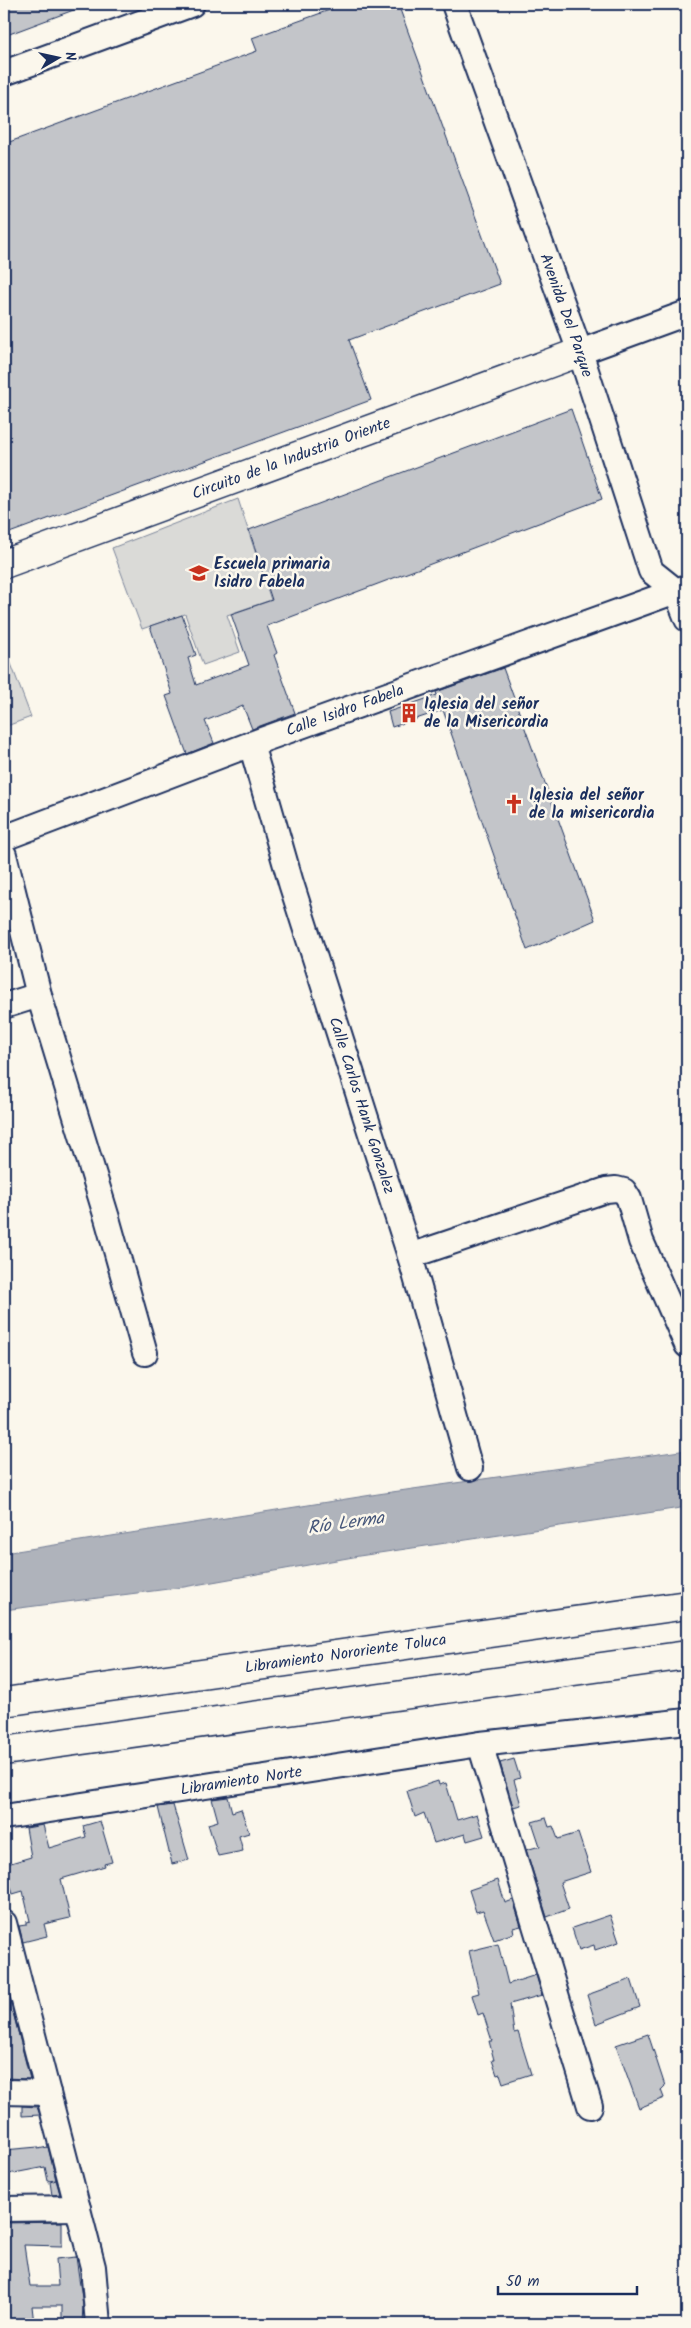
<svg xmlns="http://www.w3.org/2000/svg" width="691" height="2328" font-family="Kalam,sans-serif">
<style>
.green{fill:#dadad7;stroke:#7a849a}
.water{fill:#afb3bb;stroke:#747e96}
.building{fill:#c3c5c9;stroke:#1b2f5e}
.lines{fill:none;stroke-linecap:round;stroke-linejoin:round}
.minor-casing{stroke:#1b2f5e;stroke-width:28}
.highway-casing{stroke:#1b2f5e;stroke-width:31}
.minor{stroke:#fbf7ec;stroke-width:24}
.highway{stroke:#fbf7ec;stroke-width:28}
.labels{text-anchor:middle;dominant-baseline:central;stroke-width:5;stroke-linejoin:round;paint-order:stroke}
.street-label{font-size:16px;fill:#1b2f5e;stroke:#fbf7ec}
.poi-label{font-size:16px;font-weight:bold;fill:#1b2f5e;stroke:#fbf7ec;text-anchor:start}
.water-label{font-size:18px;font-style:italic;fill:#47577a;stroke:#fbf7ec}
</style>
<rect width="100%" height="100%" fill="#fbf7ec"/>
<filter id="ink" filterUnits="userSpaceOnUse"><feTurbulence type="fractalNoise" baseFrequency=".02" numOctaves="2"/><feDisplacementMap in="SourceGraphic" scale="10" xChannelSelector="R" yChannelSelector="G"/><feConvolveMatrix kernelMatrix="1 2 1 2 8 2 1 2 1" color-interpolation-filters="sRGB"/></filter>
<g filter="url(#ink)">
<!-- green -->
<g class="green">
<path d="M238,499L271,600L227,615L240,652L203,665L185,614L142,629L112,548Z"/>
<path d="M4,645L31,717L4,727Z"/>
<path d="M687,1730V1765L680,1731Z"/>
</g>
<!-- water -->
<path class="water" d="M687,1450V1507L359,1556L184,1587L4,1610V1553L378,1494Z"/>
<!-- building -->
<g class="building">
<path d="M4,4H86L87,5L4,36Z"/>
<path d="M346,4H398L500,284L349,340L371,400L4,535V144L257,51L252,38Z"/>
<path d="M571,409L602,499L267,626L277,653L274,655L295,713L252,729L243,706L205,721L214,743L187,754L166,696L172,694L150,626L182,615L196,655L188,658L196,685L249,665L231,614L272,600L249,530Z"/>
<path d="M503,668L595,920L527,950L443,710L392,727L388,712L437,695L436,692Z"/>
<path d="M514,1759L520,1778L514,1780L521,1805L513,1807L500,1763Z"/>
<path d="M438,1781L439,1785L446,1783L457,1820L477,1814L484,1836L467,1841L465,1834L434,1843L424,1813L415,1817L407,1791Z"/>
<path d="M228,1797L232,1812L241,1809L249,1833L239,1836L243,1851L218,1856L208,1824L218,1821L212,1799Z"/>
<path d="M173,1805L189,1860L172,1864L158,1807Z"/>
<path d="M546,1818L549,1827L553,1826L558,1839L578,1833L591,1872L560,1882L569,1909L547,1917L526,1850L540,1846L532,1822Z"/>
<path d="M100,1821L112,1862L104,1864L105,1866L61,1879L70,1918L44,1924L47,1936L23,1942L19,1926L26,1925V1922L30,1921L23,1891L13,1894L4,1865L31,1857L26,1828L43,1825L49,1848L86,1837L83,1826Z"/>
<path d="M498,1880L505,1903L513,1900L521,1926L513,1928L514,1933L494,1940L483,1910L476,1912L469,1890Z"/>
<path d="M610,1915L619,1942L595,1950L594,1945L579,1950L572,1928Z"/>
<path d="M498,1944L508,1984L536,1975L542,1995L510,2004L514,2033L518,2032L531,2074L503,2083L500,2074L497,2075L492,2060H494L489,2041H492L483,2013L478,2015L472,1995L479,1993L469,1951Z"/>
<path d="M4,1977L30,2079L4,2078Z"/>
<path d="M631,1979L640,2007L596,2024L587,1995Z"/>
<path d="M648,2034L665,2086L661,2090L664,2098L639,2108L616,2045Z"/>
<path d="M22,2106L37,2107L40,2115L22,2116Z"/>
<path d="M38,2147V2149L48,2147L56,2180L48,2181L45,2167L4,2175V2150Z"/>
<path d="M56,2180L60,2194L52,2195L50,2182Z"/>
<path d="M62,2222V2246L24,2245L30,2286H58L56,2259L76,2257L83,2305L82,2324H62V2306H32L34,2324H8L4,2284V2223Z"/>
</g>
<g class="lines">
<defs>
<g id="minor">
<path id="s1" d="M454,4L580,352L651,571L676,591L687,619"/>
<path d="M4,73L192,4"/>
<path d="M580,352L687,313"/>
<path id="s2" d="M251,744L291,883L410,1256L470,1468"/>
<path id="s3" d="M4,838L251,744L687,587"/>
<path d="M4,855L39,995L107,1218L145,1353"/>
<path d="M4,1006L39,995"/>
<path d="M410,1256L606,1190L616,1189L624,1191L629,1199L641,1241L687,1345"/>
<path d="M480,1744L590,2106"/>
<path id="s4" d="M4,1817L480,1744L687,1721"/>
<path d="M4,1923L93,2267L98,2324"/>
<path d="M4,2092L48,2093"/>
<path d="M4,2209L78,2208"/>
</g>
<g id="highway">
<path id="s5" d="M4,564L580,352"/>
<path id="s6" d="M4,1702L687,1605"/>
<path d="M4,1751L687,1655"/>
</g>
</defs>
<!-- minor casing -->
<use href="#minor" class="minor-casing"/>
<!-- highway casing -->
<use href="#highway" class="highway-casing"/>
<!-- minor -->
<use href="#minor" class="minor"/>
<!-- highway -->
<use href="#highway" class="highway"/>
</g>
</g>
<!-- icons -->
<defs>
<symbol id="school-bare" viewBox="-9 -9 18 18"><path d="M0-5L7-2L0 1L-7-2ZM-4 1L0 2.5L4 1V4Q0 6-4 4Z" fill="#c8321e" stroke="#fbf7ec" stroke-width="2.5" paint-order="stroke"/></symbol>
<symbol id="building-bare" viewBox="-9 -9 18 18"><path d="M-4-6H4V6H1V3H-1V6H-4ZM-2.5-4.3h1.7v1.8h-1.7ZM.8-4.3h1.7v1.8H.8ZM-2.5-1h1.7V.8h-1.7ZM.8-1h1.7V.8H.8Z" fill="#c8321e" stroke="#fbf7ec" stroke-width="2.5" paint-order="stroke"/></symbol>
<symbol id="church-bare" viewBox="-9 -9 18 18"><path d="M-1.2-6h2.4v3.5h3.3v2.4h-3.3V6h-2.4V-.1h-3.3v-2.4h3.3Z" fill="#c8321e" stroke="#fbf7ec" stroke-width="2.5" paint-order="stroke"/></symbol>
</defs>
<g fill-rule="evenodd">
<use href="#school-bare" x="185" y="559" width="28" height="28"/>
<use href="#building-bare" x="395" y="699" width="28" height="28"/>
<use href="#church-bare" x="500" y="790" width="28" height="28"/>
</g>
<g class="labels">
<!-- street labels -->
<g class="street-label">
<text stroke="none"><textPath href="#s1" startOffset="331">Avenida Del Parque</textPath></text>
<text stroke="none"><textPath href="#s5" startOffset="306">Circuito de la Industria Oriente</textPath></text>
<text stroke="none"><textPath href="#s3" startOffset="364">Calle Isidro Fabela</textPath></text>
<text stroke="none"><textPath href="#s2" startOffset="378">Calle Carlos Hank Gonzalez</textPath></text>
<text stroke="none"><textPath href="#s6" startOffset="345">Libramiento Nororiente Toluca</textPath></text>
<text stroke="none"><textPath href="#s4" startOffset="240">Libramiento Norte</textPath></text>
</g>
<!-- poi labels -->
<g class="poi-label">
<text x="214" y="564">Escuela primaria<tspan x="214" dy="18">Isidro Fabela</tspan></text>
<text x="424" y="704">Iglesia del señor<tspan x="424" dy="18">de la Misericordia</tspan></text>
<text x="529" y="795">Iglesia del señor<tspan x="529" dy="18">de la misericordia</tspan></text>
</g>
<!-- water labels -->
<g class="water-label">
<text transform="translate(346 1524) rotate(-8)">Río Lerma</text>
</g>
</g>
<!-- margin -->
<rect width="691" height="2328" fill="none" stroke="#fbf7ec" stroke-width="20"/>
<rect x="10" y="10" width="671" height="2308" fill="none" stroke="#1b2f5e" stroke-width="2" filter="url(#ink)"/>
<!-- north arrow -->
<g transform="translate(58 58) rotate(81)" stroke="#fbf7ec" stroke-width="4" paint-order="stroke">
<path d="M0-4L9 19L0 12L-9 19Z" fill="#1b2f5e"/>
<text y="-8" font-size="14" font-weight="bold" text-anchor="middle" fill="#1b2f5e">N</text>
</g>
<!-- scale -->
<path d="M498 2286v8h139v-8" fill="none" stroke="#1b2f5e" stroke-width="2.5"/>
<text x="506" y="2286" font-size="15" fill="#1b2f5e" stroke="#fbf7ec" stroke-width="4" paint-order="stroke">50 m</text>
</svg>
